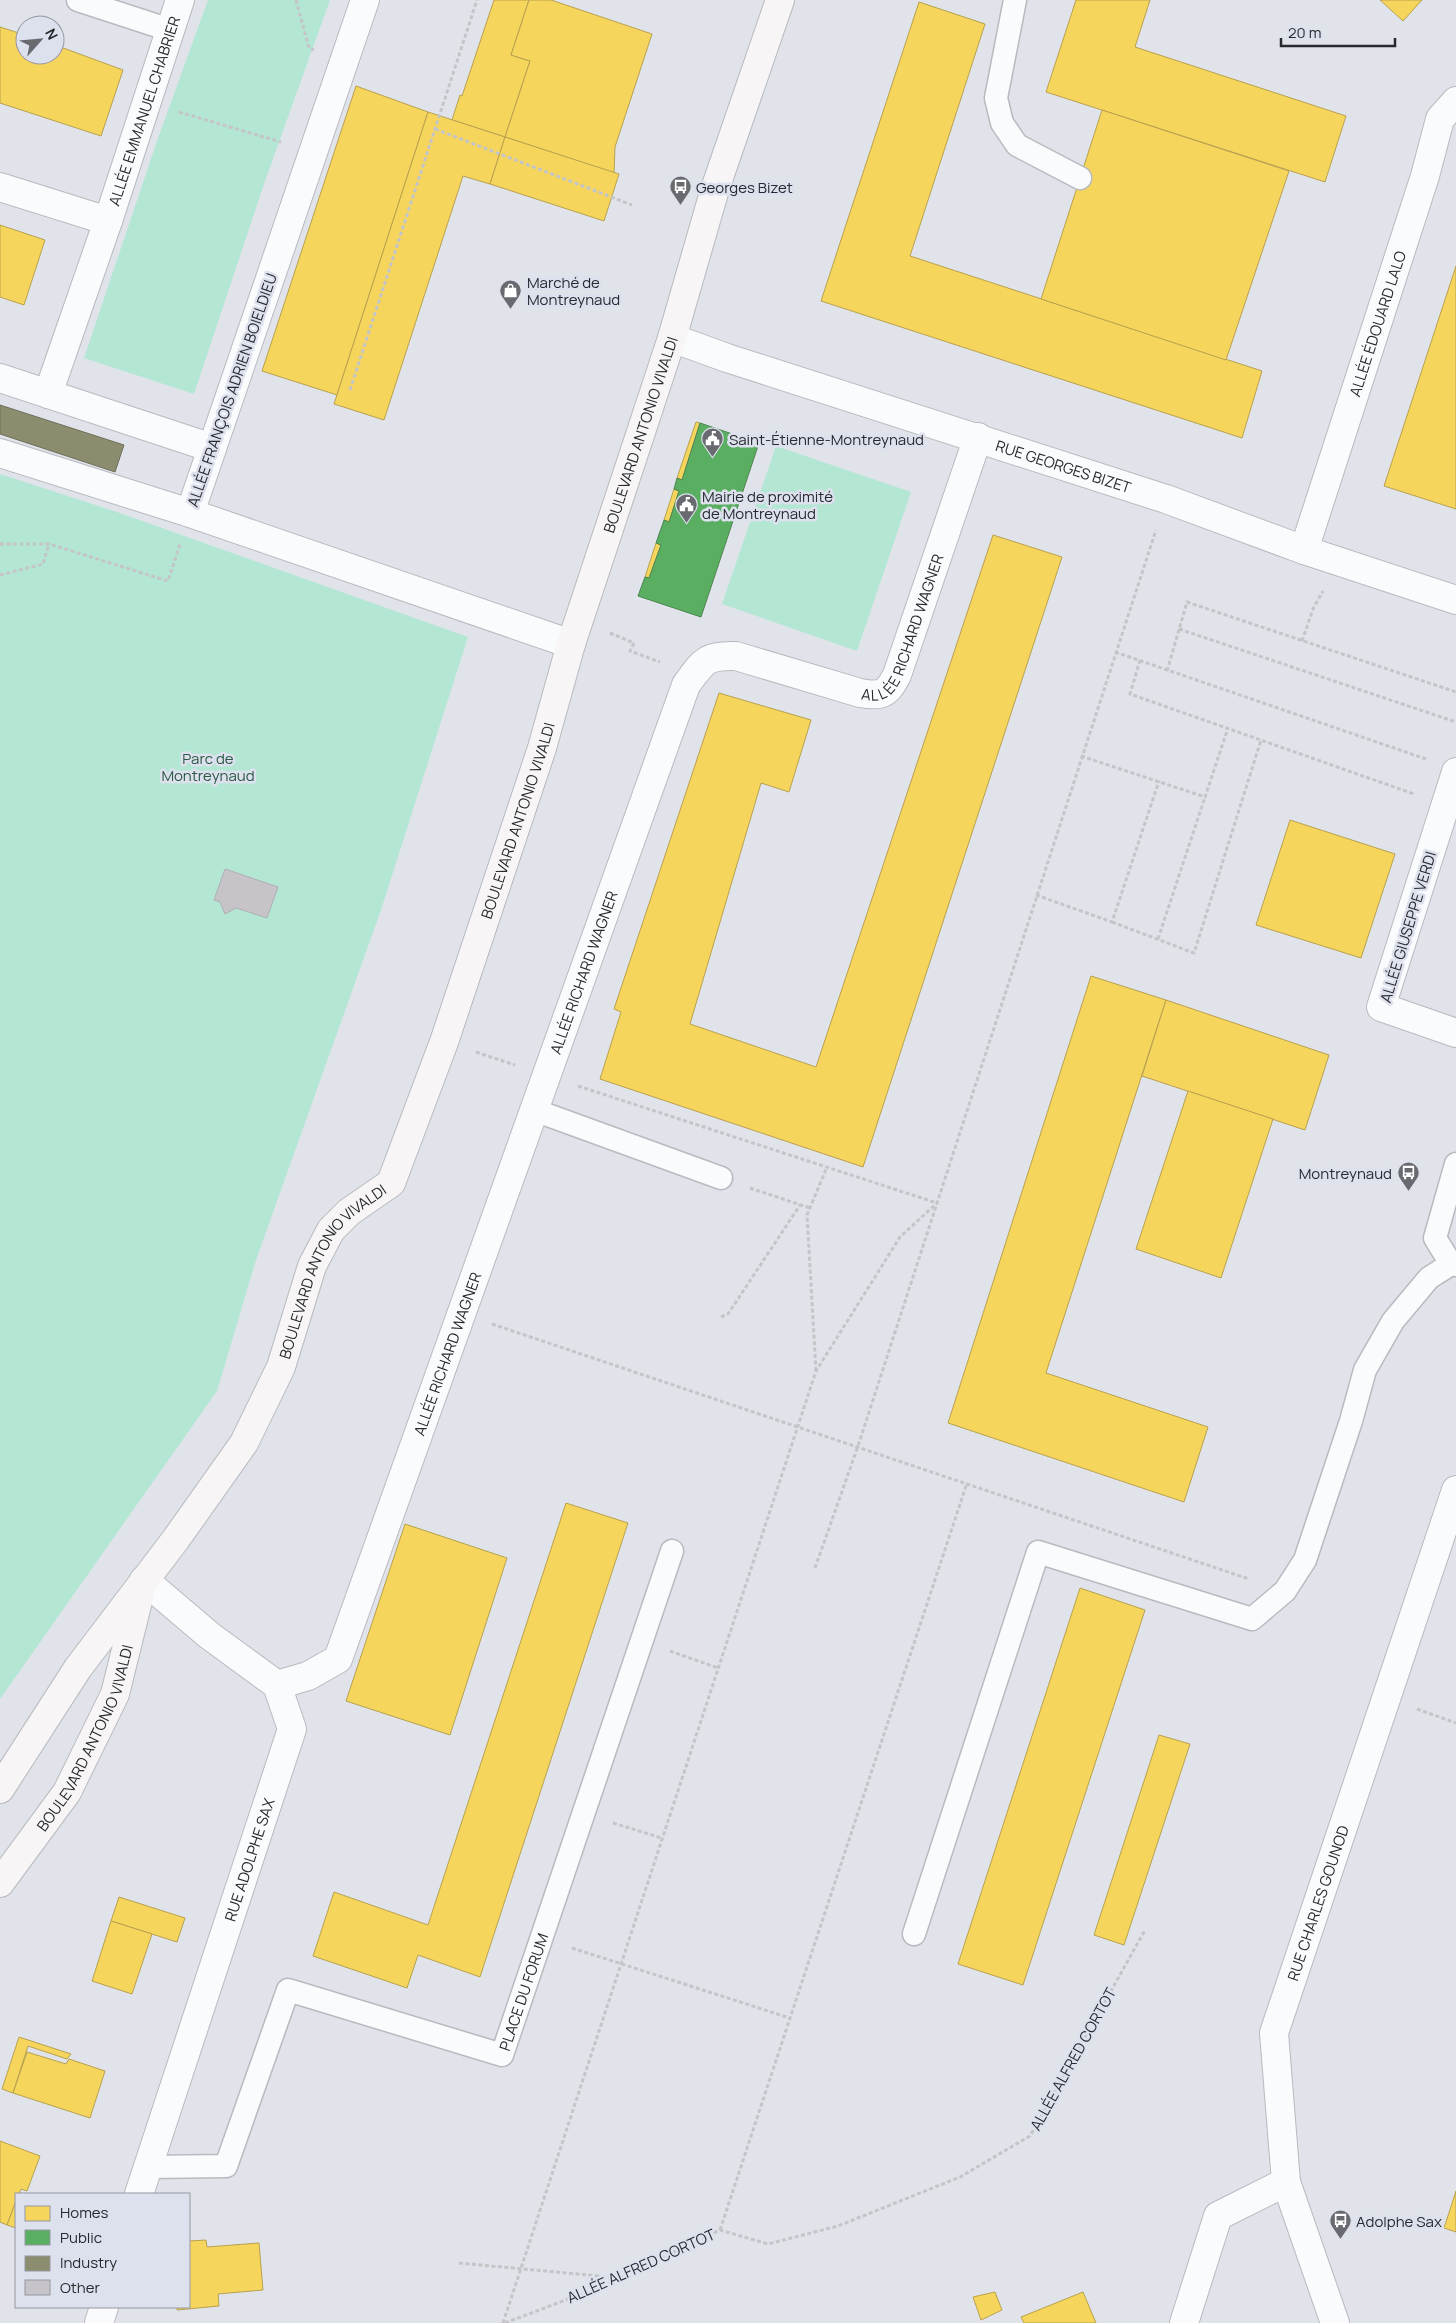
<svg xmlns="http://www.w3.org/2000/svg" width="1456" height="2323" font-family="Manrope,sans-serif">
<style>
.green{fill:#b3e7d3}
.homes{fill:#f6d55c;stroke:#b8a14e}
.public{fill:#5aae61;stroke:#4b8652}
.industry{fill:#8c8c6e;stroke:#6e6e5b}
.building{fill:#c6c4c8;stroke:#b0aeb2}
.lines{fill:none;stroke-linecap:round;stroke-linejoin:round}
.lane-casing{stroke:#b8babf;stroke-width:25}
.street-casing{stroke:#b8babf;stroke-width:30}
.secondary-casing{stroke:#b8babf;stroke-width:30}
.path{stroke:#c4c5c7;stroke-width:3;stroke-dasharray:4 2.5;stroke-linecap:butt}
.lane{stroke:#fafbfc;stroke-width:22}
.street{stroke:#fafbfc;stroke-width:28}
.secondary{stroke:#f7f5f5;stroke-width:28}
.labels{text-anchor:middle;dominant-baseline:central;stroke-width:5;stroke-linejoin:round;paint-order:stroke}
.street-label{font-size:15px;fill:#28292e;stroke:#dde1ed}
.poi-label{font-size:15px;fill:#28292e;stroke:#dde1ed;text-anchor:start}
.park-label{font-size:15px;fill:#2b5945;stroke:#dde1ed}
</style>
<rect width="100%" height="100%" fill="#e0e3ea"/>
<!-- green -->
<g class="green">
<path d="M208,0H330L265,181L194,394L84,358L157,141Z"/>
<path d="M776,446L911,492L857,651L722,604Z"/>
<path d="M0,474L117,512L468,637L381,910L256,1260L217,1391L0,1699Z"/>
</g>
<!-- homes -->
<g class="homes">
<path d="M494,0H529L511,55L530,61L505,137L452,120L460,95L462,96Z"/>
<path d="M529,0H551L652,34L615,147L614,173L505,137L530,61L511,55Z"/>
<path d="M1076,0H1150L1135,47L1346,116L1325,182L1046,92Z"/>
<path d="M1380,0H1422L1403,21Z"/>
<path d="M919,2L985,24L910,256L1262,371L1242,438L821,301Z"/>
<path d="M0,27L25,35V55H55V45L123,70L101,136L0,103Z"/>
<path d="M356,86L428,112L337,395L262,371Z"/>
<path d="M1102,110L1289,171L1226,360L1041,299Z"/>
<path d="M428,112L505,137L490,184L463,176L384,420L334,404Z"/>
<path d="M505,137L619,174L604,221L490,184Z"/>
<path d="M0,225L45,240L24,305L0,297Z"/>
<path d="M1456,266V509L1384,486Z"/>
<path d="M696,422L700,423L682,480L677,478Z"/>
<path d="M674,489L679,491L669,522L664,520Z"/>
<path d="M993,535L1062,557L863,1167L600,1079L621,1012L614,1009L719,693L811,720L789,792L761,783L690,1024L816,1067Z"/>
<path d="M656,543L661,545L649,578L645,577Z"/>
<path d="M1290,820L1395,854L1361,958L1256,925Z"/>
<path d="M1091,976L1166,1000L1046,1373L1208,1427L1184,1502L948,1423Z"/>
<path d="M1166,1000L1329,1055L1305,1130L1142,1076Z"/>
<path d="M1188,1091L1273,1119L1221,1278L1136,1249Z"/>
<path d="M566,1503L628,1523L480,1977L418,1955L407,1988L313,1956L334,1892L428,1925Z"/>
<path d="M405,1524L507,1558L450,1735L346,1701Z"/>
<path d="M1080,1588L1145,1610L1023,1985L958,1964Z"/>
<path d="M1159,1735L1190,1744L1124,1945L1094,1935Z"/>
<path d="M119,1897L185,1918L177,1942L111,1921Z"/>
<path d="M111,1921L152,1934L132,1994L92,1981Z"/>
<path d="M19,2037L71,2054L67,2059L28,2046L13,2093L2,2089Z"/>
<path d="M27,2052L66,2064L69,2059L105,2071L90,2118L13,2093Z"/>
<path d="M0,2141L40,2156L27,2191L21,2189L19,2194H16V2201L7,2225L0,2222Z"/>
<path d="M1456,2191V2232L1444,2228Z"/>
<path d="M16,2201V2228L7,2225Z"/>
<path d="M206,2240L207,2247L259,2243L263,2290L218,2294L219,2306L177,2310V2307H189V2241Z"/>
<path d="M995,2292L1002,2310L981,2320L973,2297Z"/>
<path d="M1083,2292L1096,2323H1024L1021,2317Z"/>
</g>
<!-- public -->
<path class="public" d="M700,423L759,443L701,617L638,596L645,577L649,578L661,545L656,543L664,520L669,522L679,491L674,489L677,478L682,480Z"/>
<!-- industry -->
<path class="industry" d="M0,405L124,445L115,472L0,434Z"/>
<!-- building -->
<path class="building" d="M225,869L278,887L267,918L236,908L225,914L220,902L214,900Z"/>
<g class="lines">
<defs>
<g id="lane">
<path d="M78,0L170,30"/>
<path d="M1015,0L996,98L1002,123L1017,145L1080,178"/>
<path d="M534,1110L721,1178"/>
<path d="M1456,1164L1435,1238L1451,1264L1456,1265"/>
<path d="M914,1934L1038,1552L1252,1619L1285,1591L1305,1560L1351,1421L1365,1370L1393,1321L1429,1278L1451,1264"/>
<path id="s1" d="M148,2167L226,2166L288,1990L502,2055L672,1551"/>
</g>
<g id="street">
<path d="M365,0L190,513L571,644"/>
<path d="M0,187L108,221"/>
<path id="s2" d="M672,338L727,358L1166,499L1304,550L1456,600"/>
<path d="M0,378L212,448"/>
<path id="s3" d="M48,394L108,221L180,0"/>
<path d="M0,453L190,513"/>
<path id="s4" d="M1304,550L1425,176L1440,119L1456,101"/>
<path d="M1456,772L1381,1007L1456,1033"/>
<path id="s5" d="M277,1685L308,1676L338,1659L686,685C703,662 705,655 736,656L860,693C882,697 887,694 897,675L978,437"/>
<path id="s6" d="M139,2194L292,1729L277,1685L210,1636L144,1580"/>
<path d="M99,2323L104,2307"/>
<path d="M1184,2323L1218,2216L1286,2182"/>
<path id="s7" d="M1335,2323L1286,2182L1274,2033L1456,1490"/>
</g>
<g id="secondary">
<path id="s8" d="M0,1789L78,1668L176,1539L244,1443L281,1367L312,1266L331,1230L349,1212L391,1183L444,1042L542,748L571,644L672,338L715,189L780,0"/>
<path id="s9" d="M0,1883L67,1792L115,1694L140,1593"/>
</g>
</defs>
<!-- lane casing -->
<use href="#lane" class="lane-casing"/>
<!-- street casing -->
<use href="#street" class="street-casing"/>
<!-- secondary casing -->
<use href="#secondary" class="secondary-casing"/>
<!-- path -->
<g class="path">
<path d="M296,0L309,48L314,50"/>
<path d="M179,112L281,142"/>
<path d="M435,129L632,205"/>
<path d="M350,390L477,0"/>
<path d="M0,544H49L168,581L180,544"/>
<path d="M0,575L43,564L49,544"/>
<path d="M1179,629L1456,722"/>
<path d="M610,633L634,643L630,651L660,662"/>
<path d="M1302,641L1313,609L1323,591"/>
<path d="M1115,652L1426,759"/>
<path d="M1140,660L1130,694L1414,794"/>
<path d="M1167,671L1187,602L1456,692"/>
<path d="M1081,756L1205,797L1228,728"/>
<path d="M1036,895L1112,922L1159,781"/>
<path d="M1112,922L1194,953L1261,740"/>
<path d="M1158,939L1205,797"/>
<path d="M476,1052L515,1065"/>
<path d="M578,1086L937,1203"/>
<path d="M750,1188L810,1208"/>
<path d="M721,1317L728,1314L800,1205"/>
<path d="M492,1324L1249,1579"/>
<path d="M816,1371L807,1215L827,1167"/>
<path d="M815,1568L858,1446L1156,530"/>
<path d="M670,1651L718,1668"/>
<path d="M1417,1709L1456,1723"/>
<path d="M613,1823L662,1838"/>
<path d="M572,1948L790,2018"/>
<path d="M720,2230L967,1483"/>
<path d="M459,2263L620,2278"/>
<path d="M503,2323L816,1371L900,1237L937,1203"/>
<path d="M505,2323L605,2285L720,2230L768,2244L838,2226L960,2177L1030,2136L1145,1930"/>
</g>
<!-- lane -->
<use href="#lane" class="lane"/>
<!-- street -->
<use href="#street" class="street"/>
<!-- secondary -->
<use href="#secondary" class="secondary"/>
</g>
<!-- icons -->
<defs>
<symbol id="bus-pin" viewBox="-11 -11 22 30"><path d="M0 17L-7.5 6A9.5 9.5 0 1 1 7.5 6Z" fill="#686a70" stroke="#dde1ed"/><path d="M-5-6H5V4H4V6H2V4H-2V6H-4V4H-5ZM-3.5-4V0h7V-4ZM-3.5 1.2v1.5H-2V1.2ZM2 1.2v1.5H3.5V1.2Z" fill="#fff"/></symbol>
<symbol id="shop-pin" viewBox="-11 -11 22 30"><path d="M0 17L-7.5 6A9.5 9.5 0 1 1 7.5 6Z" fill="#686a70" stroke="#dde1ed"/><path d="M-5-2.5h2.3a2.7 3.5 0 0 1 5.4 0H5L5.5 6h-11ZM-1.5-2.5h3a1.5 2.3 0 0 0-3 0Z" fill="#fff"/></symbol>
<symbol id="civic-pin" viewBox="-11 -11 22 30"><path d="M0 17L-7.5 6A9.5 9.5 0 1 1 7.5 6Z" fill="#686a70" stroke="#dde1ed"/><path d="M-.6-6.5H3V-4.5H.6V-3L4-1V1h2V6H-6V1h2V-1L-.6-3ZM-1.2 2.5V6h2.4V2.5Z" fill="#fff"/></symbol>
</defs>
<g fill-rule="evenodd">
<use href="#bus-pin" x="668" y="174" width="25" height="34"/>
<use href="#shop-pin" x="498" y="278" width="25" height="34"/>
<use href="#civic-pin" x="700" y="426" width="25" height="34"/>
<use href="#civic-pin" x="674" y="492" width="25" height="34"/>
<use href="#bus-pin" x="1396" y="1160" width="25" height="34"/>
<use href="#bus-pin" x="1328" y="2208" width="25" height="34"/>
</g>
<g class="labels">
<!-- street labels -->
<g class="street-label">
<text stroke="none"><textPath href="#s3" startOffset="299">ALLÉE EMMANUEL CHABRIER</textPath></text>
<text stroke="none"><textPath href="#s4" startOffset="238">ALLÉE ÉDOUARD LALO</textPath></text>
<text transform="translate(232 390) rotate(-71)">ALLÉE FRANÇOIS ADRIEN BOIELDIEU</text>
<text stroke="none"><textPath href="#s8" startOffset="1520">BOULEVARD ANTONIO VIVALDI</textPath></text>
<text stroke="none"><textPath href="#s2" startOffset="412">RUE GEORGES BIZET</textPath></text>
<text stroke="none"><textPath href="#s5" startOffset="1380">ALLÉE RICHARD WAGNER</textPath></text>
<text stroke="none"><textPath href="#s8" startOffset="1115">BOULEVARD ANTONIO VIVALDI</textPath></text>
<text transform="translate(1408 927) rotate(-73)">ALLÉE GIUSEPPE VERDI</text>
<text stroke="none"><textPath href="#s5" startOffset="796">ALLÉE RICHARD WAGNER</textPath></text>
<text stroke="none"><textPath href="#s8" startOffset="620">BOULEVARD ANTONIO VIVALDI</textPath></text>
<text stroke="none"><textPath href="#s5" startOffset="391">ALLÉE RICHARD WAGNER</textPath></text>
<text stroke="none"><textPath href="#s9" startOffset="170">BOULEVARD ANTONIO VIVALDI</textPath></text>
<text stroke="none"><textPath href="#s6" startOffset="352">RUE ADOLPHE SAX</textPath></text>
<text stroke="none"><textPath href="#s7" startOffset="436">RUE CHARLES GOUNOD</textPath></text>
<text stroke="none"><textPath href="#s1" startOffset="555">PLACE DU FORUM</textPath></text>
<text transform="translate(1073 2059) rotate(-61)">ALLÉE ALFRED CORTOT</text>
<text transform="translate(641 2266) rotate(-24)">ALLÉE ALFRED CORTOT</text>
</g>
<!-- poi labels -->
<g class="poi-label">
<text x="696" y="187">Georges Bizet</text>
<text x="527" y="282">Marché de<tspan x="527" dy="17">Montreynaud</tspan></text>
<text x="729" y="439">Saint-Étienne-Montreynaud</text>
<text x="702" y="496">Mairie de proximité<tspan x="702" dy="17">de Montreynaud</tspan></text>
<text x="1392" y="1173" text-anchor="end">Montreynaud</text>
<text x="1356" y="2221">Adolphe Sax</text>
</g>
<!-- park labels -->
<g class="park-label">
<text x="208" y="758">Parc de<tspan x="208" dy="17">Montreynaud</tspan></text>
</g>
</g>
<!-- legend -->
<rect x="15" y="2193" width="175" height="115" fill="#dde1ed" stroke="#9597a1"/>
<rect x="25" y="2206" width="25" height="15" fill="#f6d55c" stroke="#9597a1"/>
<text x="60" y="2218" font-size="15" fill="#28292e">Homes</text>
<rect x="25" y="2230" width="25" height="15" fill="#5aae61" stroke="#9597a1"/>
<text x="60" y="2243" font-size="15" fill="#28292e">Public</text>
<rect x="25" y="2256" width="25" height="15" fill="#8c8c6e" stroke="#9597a1"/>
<text x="60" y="2268" font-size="15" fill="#28292e">Industry</text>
<rect x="25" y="2280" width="25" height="15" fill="#c6c4c8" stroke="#9597a1"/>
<text x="60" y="2293" font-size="15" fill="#28292e">Other</text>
<!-- north arrow -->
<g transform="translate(40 40) rotate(63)"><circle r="24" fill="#dde1ed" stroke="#9597a1"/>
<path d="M0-4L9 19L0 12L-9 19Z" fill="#686a70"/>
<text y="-8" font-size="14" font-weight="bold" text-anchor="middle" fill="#28292e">N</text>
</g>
<!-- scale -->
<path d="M1281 38v8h114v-8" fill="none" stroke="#28292e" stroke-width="2.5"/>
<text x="1288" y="38" font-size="15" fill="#28292e" stroke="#dde1ed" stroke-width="4" paint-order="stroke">20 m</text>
</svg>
